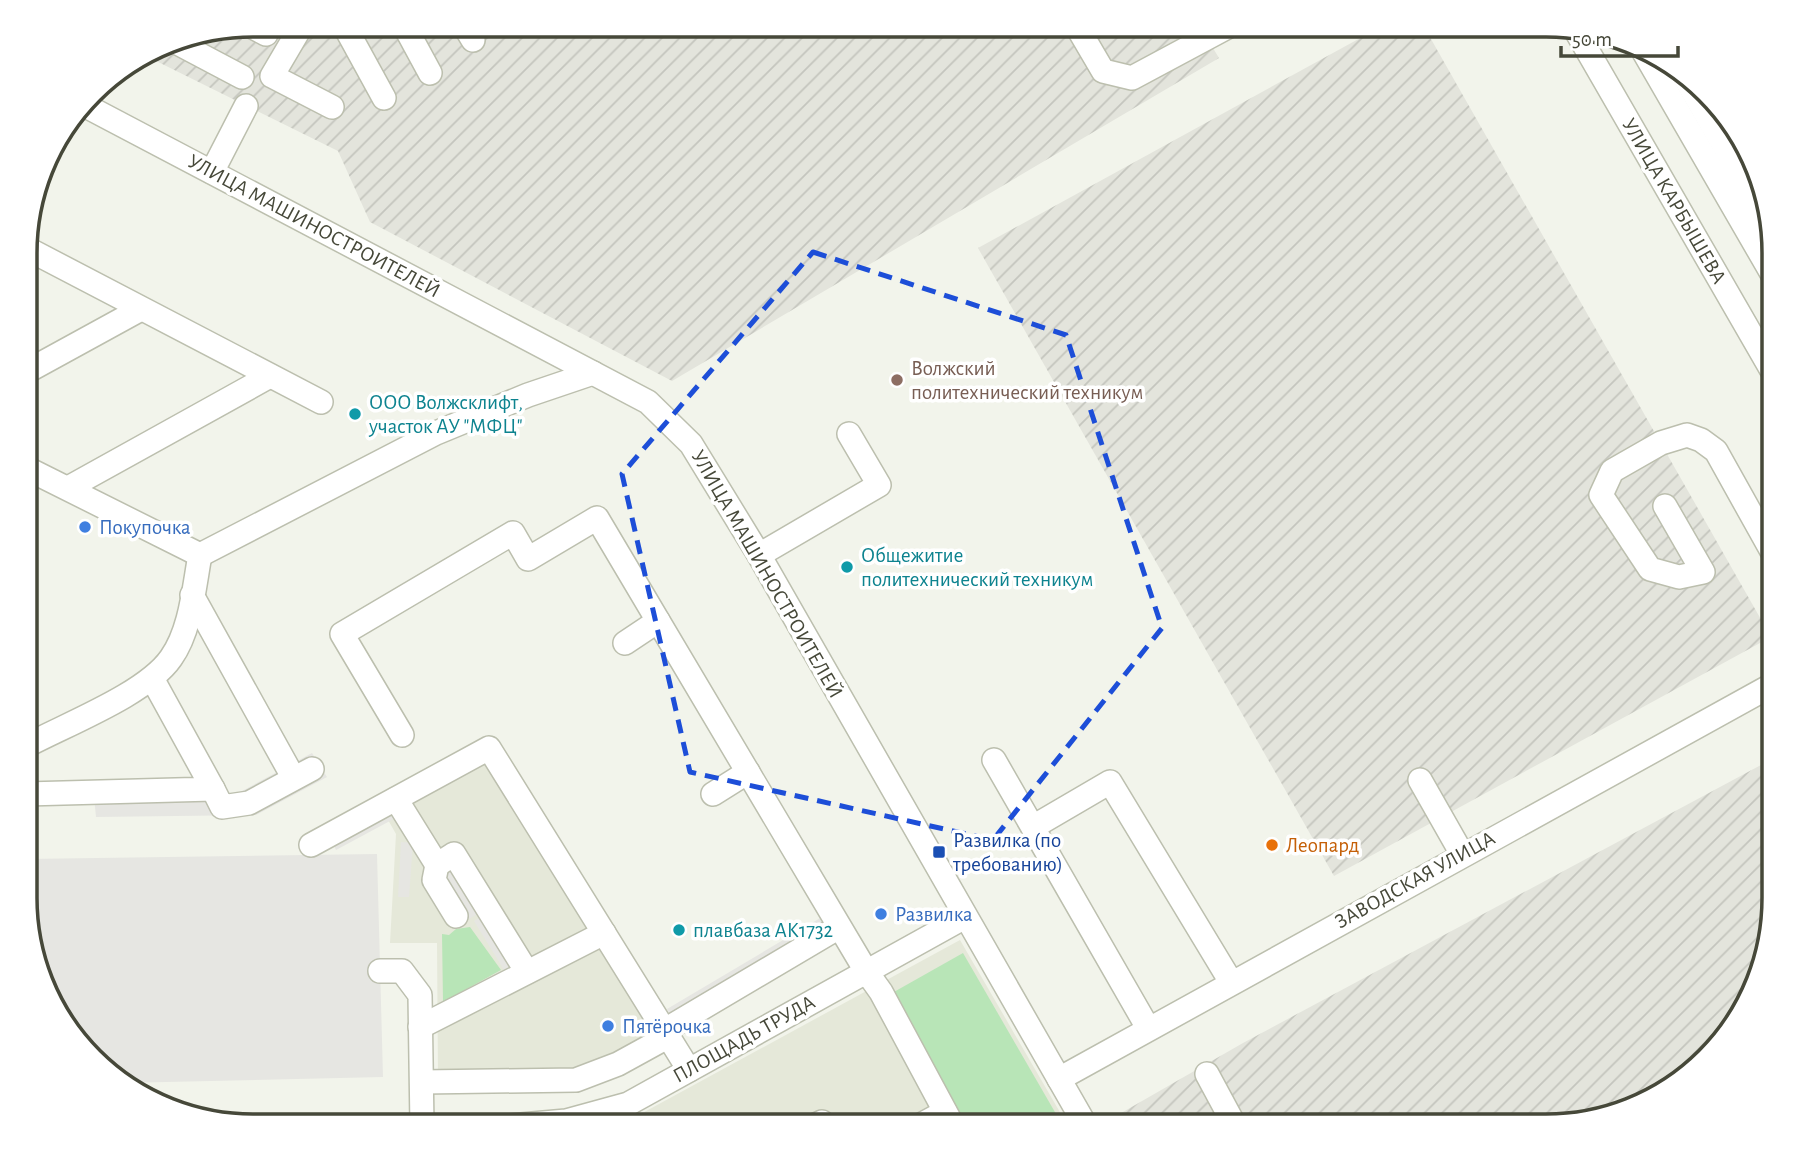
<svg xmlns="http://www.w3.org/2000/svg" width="1799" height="1151" font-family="'Alegreya Sans',sans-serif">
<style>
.residential{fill:#e5e8d9}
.industrial{fill:url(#industrial-furrows)}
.park{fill:#b8e5b7}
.parking{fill:#e6e6e2}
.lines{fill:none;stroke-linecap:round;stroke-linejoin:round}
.minor-casing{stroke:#bcbfae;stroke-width:26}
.minor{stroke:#fff;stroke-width:23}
.marked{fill:none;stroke:#1d4ed8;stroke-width:5;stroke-dasharray:14 9;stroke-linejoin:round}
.education-dot{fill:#8d6e63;stroke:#fff;stroke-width:2.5}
.culture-dot{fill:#0f9aa8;stroke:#fff;stroke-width:2.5}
.shop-dot{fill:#3f7fe0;stroke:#fff;stroke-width:2.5}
.food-dot{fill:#e8710a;stroke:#fff;stroke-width:2.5}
.transit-dot{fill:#1a4fb4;stroke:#fff;stroke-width:2.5}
.labels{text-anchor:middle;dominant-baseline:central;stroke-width:7;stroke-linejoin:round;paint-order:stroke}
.street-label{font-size:21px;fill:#464839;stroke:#fff}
.education-label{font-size:21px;fill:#785e54;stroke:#fff;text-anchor:start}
.culture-label{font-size:21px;fill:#0d838f;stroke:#fff;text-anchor:start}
.shop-label{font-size:21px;fill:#366cbe;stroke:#fff;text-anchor:start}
.transit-label{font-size:21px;fill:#164399;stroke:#fff;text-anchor:start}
.food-label{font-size:21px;fill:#c56008;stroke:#fff;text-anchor:start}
.rim{fill:none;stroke:#464839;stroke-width:3.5}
</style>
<defs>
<pattern id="industrial-furrows" width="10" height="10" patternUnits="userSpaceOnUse" patternTransform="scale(1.75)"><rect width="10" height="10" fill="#e3e4dc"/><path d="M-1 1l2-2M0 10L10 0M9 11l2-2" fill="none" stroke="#c4c5be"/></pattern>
</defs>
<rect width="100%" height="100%" fill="#f2f4eb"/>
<!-- residential -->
<g class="residential">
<path d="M492,736L669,1025L585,1075H438L437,943H390L396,834L383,811L406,785Z"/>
<path d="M960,940L1068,1126H605L637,1116Z"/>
</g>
<!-- industrial -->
<g class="industrial">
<path d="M252,25H1199L1219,58L672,381L370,222L338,151L144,55L165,42Z"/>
<path d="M1384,25H1423L1771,637L1334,876L978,248Z"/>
<path d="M1774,758V913L1736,1026L1660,1096L1561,1126H1112L1109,1120L1243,1043Z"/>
</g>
<!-- park -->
<g class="park">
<path d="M470,927L501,970L443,1002L442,934L449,935L456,929Z"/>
<path d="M963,953L1063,1126H959L885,997Z"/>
</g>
<!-- parking -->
<g class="parking">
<path d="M312,753L327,777L256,815L96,817L94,797L233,796Z"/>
<path d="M395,805L401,815L336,850L331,840Z"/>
<path d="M401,842L413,843L409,897H398Z"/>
<path d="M377,854L383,1077L121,1083L55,1013L26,928V859Z"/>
<path d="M451,868L479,913L469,919L441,873Z"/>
<path d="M484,915L515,964L504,970L474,921Z"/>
<path d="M822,917L828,928L673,1020L667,1009Z"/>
</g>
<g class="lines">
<defs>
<g id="minor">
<path d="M249,25L266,34"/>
<path d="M302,25L272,76L332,107"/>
<path d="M344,25L384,98"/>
<path d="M404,25L430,73"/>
<path d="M464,25L473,40"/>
<path d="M1076,25L1103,71L1132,78L1231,25"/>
<path d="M1575,29L1774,374"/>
<path d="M172,40L242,77"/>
<path d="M1641,47L1774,277"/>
<path d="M1681,71L1770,226"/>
<path d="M84,105L648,402L691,444L759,555L1086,1126"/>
<path d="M212,172L246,106"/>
<path d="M26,248L321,402"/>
<path d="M26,372L141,309"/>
<path d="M26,468L200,555"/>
<path d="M68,488L270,376"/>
<path d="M1665,506L1703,572L1679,577L1650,569L1601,495L1612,471L1661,443L1687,435L1701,440L1716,451L1774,555"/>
<path d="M200,555L436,433L528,395L593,373"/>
<path d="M759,555L879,485L849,434"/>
<path d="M192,595L293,777"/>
<path d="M625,643L658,621"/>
<path d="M402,735L342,634L513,533L528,559L597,518L866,971L881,992L953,1126"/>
<path d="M26,746C67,724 146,694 171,658C191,630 194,587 200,555"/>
<path d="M994,760L1148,1028"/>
<path d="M1420,780L1462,854"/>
<path d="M213,789L222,807L249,803L312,769"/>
<path d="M26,794L213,789L153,680"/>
<path d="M713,794L748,772"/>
<path d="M396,799L437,865L454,854L527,972"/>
<path d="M1033,827L1110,782L1231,982"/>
<path d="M311,845L489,748L689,1070"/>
<path d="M437,865L434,880L456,916"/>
<path d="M380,971H402L420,995L422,1126"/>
<path d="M420,1027L604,933"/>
<path d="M665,1030L839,927"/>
<path d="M1207,1074L1235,1126"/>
<path d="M1059,1079L1774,684"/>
<path d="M422,1082L576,1080L618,1064L669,1036"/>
<path d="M510,1126L566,1121L628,1104L965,917"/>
<path d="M814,1126L822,1122L824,1126"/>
<path d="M919,1126L945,1112"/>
</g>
</defs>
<!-- minor casing -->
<use href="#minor" class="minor-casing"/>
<!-- minor -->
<use href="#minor" class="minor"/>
</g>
<!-- marked area -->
<path class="marked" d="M813,252L1066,335L1162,628L993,840L690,772L622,474Z"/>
<!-- markers -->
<circle class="education-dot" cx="897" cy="380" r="7"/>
<g class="culture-dot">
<circle cx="355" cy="414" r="7"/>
<circle cx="847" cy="567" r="7"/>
<circle cx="679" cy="930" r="7"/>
</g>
<g class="shop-dot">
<circle cx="85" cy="527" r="7"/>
<circle cx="881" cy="914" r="7"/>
<circle cx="608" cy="1026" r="7"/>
</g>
<circle class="food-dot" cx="1272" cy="845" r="7"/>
<rect class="transit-dot" x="932" y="845" width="14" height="14" rx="3.5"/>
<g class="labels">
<!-- street labels -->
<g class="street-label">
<text transform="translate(1674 201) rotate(60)">УЛИЦА КАРБЫШЕВА</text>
<text transform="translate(314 226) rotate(28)">УЛИЦА МАШИНОСТРОИТЕЛЕЙ</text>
<text transform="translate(767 574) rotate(60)">УЛИЦА МАШИНОСТРОИТЕЛЕЙ</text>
<text transform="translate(1415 880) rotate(-29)">ЗАВОДСКАЯ УЛИЦА</text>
<text transform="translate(744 1039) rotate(-29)">ПЛОЩАДЬ ТРУДА</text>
</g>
<!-- education labels -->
<g class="education-label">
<text x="911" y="368">Волжский<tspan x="911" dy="24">политехнический техникум</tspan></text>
</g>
<!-- culture labels -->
<g class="culture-label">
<text x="369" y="402">ООО Волжсклифт,<tspan x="369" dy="24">участок АУ "МФЦ"</tspan></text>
<text x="861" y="555">Общежитие<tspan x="861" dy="24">политехнический техникум</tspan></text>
<text x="693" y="930">плавбаза АК1732</text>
</g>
<!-- shop labels -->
<g class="shop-label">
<text x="99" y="527">Покупочка</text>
<text x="895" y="914">Развилка</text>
<text x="622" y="1026">Пятёрочка</text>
</g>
<!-- transit labels -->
<g class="transit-label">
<text x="953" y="840">Развилка (по<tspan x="953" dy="24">требованию)</tspan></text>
</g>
<!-- food labels -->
<g class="food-label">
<text x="1286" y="845">Леопард</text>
</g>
</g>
<!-- crop -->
<path d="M0 0H1799V1151H0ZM253 37H1546A216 216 0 0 1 1762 253V898A216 216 0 0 1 1546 1114H253A216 216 0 0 1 37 898V253A216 216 0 0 1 253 37Z" fill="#fff" fill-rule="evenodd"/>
<path class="rim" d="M253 37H1546A216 216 0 0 1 1762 253V898A216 216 0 0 1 1546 1114H253A216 216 0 0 1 37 898V253A216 216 0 0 1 253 37Z"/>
<!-- scale -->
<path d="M1561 46v10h117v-10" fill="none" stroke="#464839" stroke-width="3.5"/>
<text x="1572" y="46" font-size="21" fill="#464839" stroke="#ffffff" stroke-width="5" paint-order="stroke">50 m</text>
</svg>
